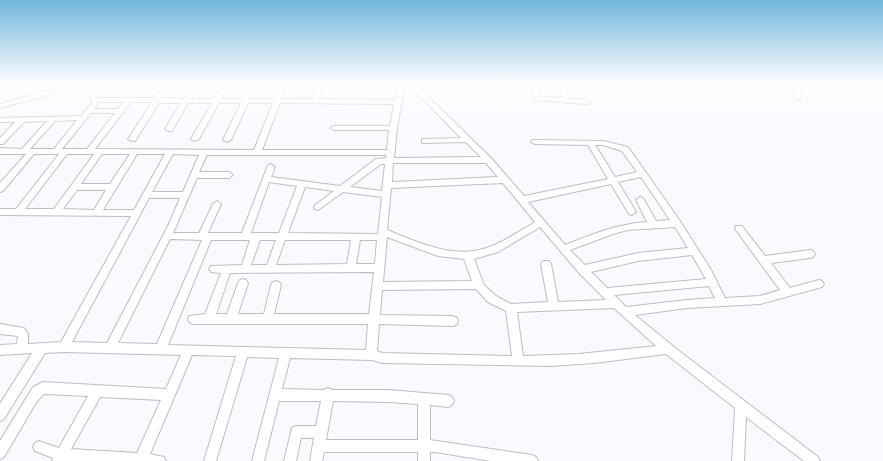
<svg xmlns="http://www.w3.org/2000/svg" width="883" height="461" font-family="'Asap Condensed',sans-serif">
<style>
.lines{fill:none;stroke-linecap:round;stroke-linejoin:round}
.street-casing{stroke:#bcbec5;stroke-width:2}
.street{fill:#fff;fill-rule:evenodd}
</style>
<rect width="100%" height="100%" fill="#f9fafe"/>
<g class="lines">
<defs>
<g id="street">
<path d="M0,84H8L0,88Z"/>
<path d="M80,84H95L51,94L0,108V104L50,90Z"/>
<path d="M98,84H105L96,98H155L164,84H171L162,98L184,99L192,84H199L191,99H214L222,84H229L221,99H243L250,84H256L250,99H275L281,84H287L281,99H312L317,84H323L319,99L395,100L399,84H405L397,128L394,158L481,157L466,142L422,143V139H425L461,138L408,84H415L491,158L524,196L608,179L588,145L535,144L531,142L532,140L603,141L628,147L680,221L711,270L725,298L760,296L780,290L736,230L735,228L736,226H742L765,256L810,250L813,251L815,254L813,257L810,258L771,263L790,288L819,280L822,281L824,284L822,287L760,304L687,308L635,315L679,351L818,457L820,461H804L746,417L744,461H732L735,408L666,354L594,363L550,366L382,363L372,360L290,358L282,389L324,390L328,388L332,390H388L448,395L452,397L454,401L452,405L448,407L430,405V440L532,455L536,457L538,461H491L435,452H430V461H418V452H324L322,461H310L314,438H301L296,461H284L292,428L296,426H316L321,401H279L264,461H252L279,358L247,357L216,461H204L236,356L192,355L150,454L164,457L166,461H52L53,458L35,451L33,447L35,443L39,441L59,448L88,396L44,394L37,401L4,457L0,459V441L33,387L43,382L166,389L181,355L64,352L45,353L4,419L0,421V404L32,353L0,355V345L17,344L18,336L0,334V324L24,328L28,334V344L61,342L131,216L0,215V209H16L59,154H34L3,191L0,192V183L26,154H0V148L22,149L47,121L24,122L3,144H0V138L15,122H0V118L81,116L93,102L90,98ZM99,102H123L118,109H94ZM131,102H152L128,139L132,141H135L159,103H181L165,129L169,131H172L188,103H212L191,139L195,141L199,139L219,103H241L223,140L227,142L231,140L248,103H273L254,150L95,149ZM280,103L394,104L390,126H334L330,128L334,130H389L387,150H262ZM91,113H115L87,149H62ZM77,120L54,149H30L55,121ZM595,145H603L622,151L637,172L615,177ZM67,154H94L54,209H25ZM102,154H130L110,184H81ZM137,154H165L134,210H103ZM173,154L199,155L183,192H152ZM207,155H386V158L376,159L340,186L271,177L275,167L271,164L268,165L242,233H208L221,204L217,201L213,204L199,233H173L197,178H229L233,175L229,172H199ZM393,163H486L498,177L392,182ZM381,164H385L382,191L350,187ZM641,177L670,220L656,221L643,198L640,197L636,200L647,222C617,224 593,234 565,245L528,202L611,184L629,214L632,215L636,212L618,182ZM269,182L297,186L279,233H251ZM503,183L535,222C521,230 507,240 492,246C457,261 420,243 387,230L391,188ZM305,187L334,191L315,205L314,207L315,209L318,210L343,192L382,197L378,234L288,233ZM77,190H106L94,210L63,209ZM149,198H180L169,224L107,343L72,342ZM540,227L579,273L606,300L558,302L551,264L549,261H543L541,264L548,302L511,304L496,296L484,285L474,259L498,252ZM675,227L688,248L638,253L585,265L570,250L613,234L627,230ZM387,237L438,256L464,259L472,281L383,282ZM170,239L202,240L157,344L118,343ZM211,240H250L242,265L211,266L209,269L211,272L221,273L205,314L189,316L188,319L189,322L193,324H368L366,350L168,345ZM260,240H276L267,265H251ZM285,240H351L347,264L276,265ZM360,240H377L375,264H356ZM692,255L706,279L607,288L591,272L638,261ZM374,272L369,314H274L281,285L279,282L276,281L273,282L271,285L264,314H238L248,283L246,280L243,279L240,280L238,283L227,314H216L230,273ZM709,286L715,298L687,300L626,307L614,295ZM476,289L488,302L506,311L512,356L382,353L377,351L379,324L453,326L457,324L458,321L457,318L453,316L380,315L382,290ZM614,308L656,346L579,354L523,356L517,312ZM100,397L161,400L137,453L71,449ZM333,401L388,402L418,404V440H326Z"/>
<path d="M530,84H536L540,97L563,98L559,84H565L570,99L587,100L590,102L587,104L535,100Z"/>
<path d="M795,84H801L800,99L798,100L795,98Z"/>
</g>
</defs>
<!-- street casing -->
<use href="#street" class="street-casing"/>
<!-- street -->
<use href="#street" class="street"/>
</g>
<!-- sky -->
<linearGradient id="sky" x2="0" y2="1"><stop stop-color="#72b7dd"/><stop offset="0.56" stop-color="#fcfdff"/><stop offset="1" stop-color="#fcfdff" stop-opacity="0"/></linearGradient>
<rect width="883" height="149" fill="url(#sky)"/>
</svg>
